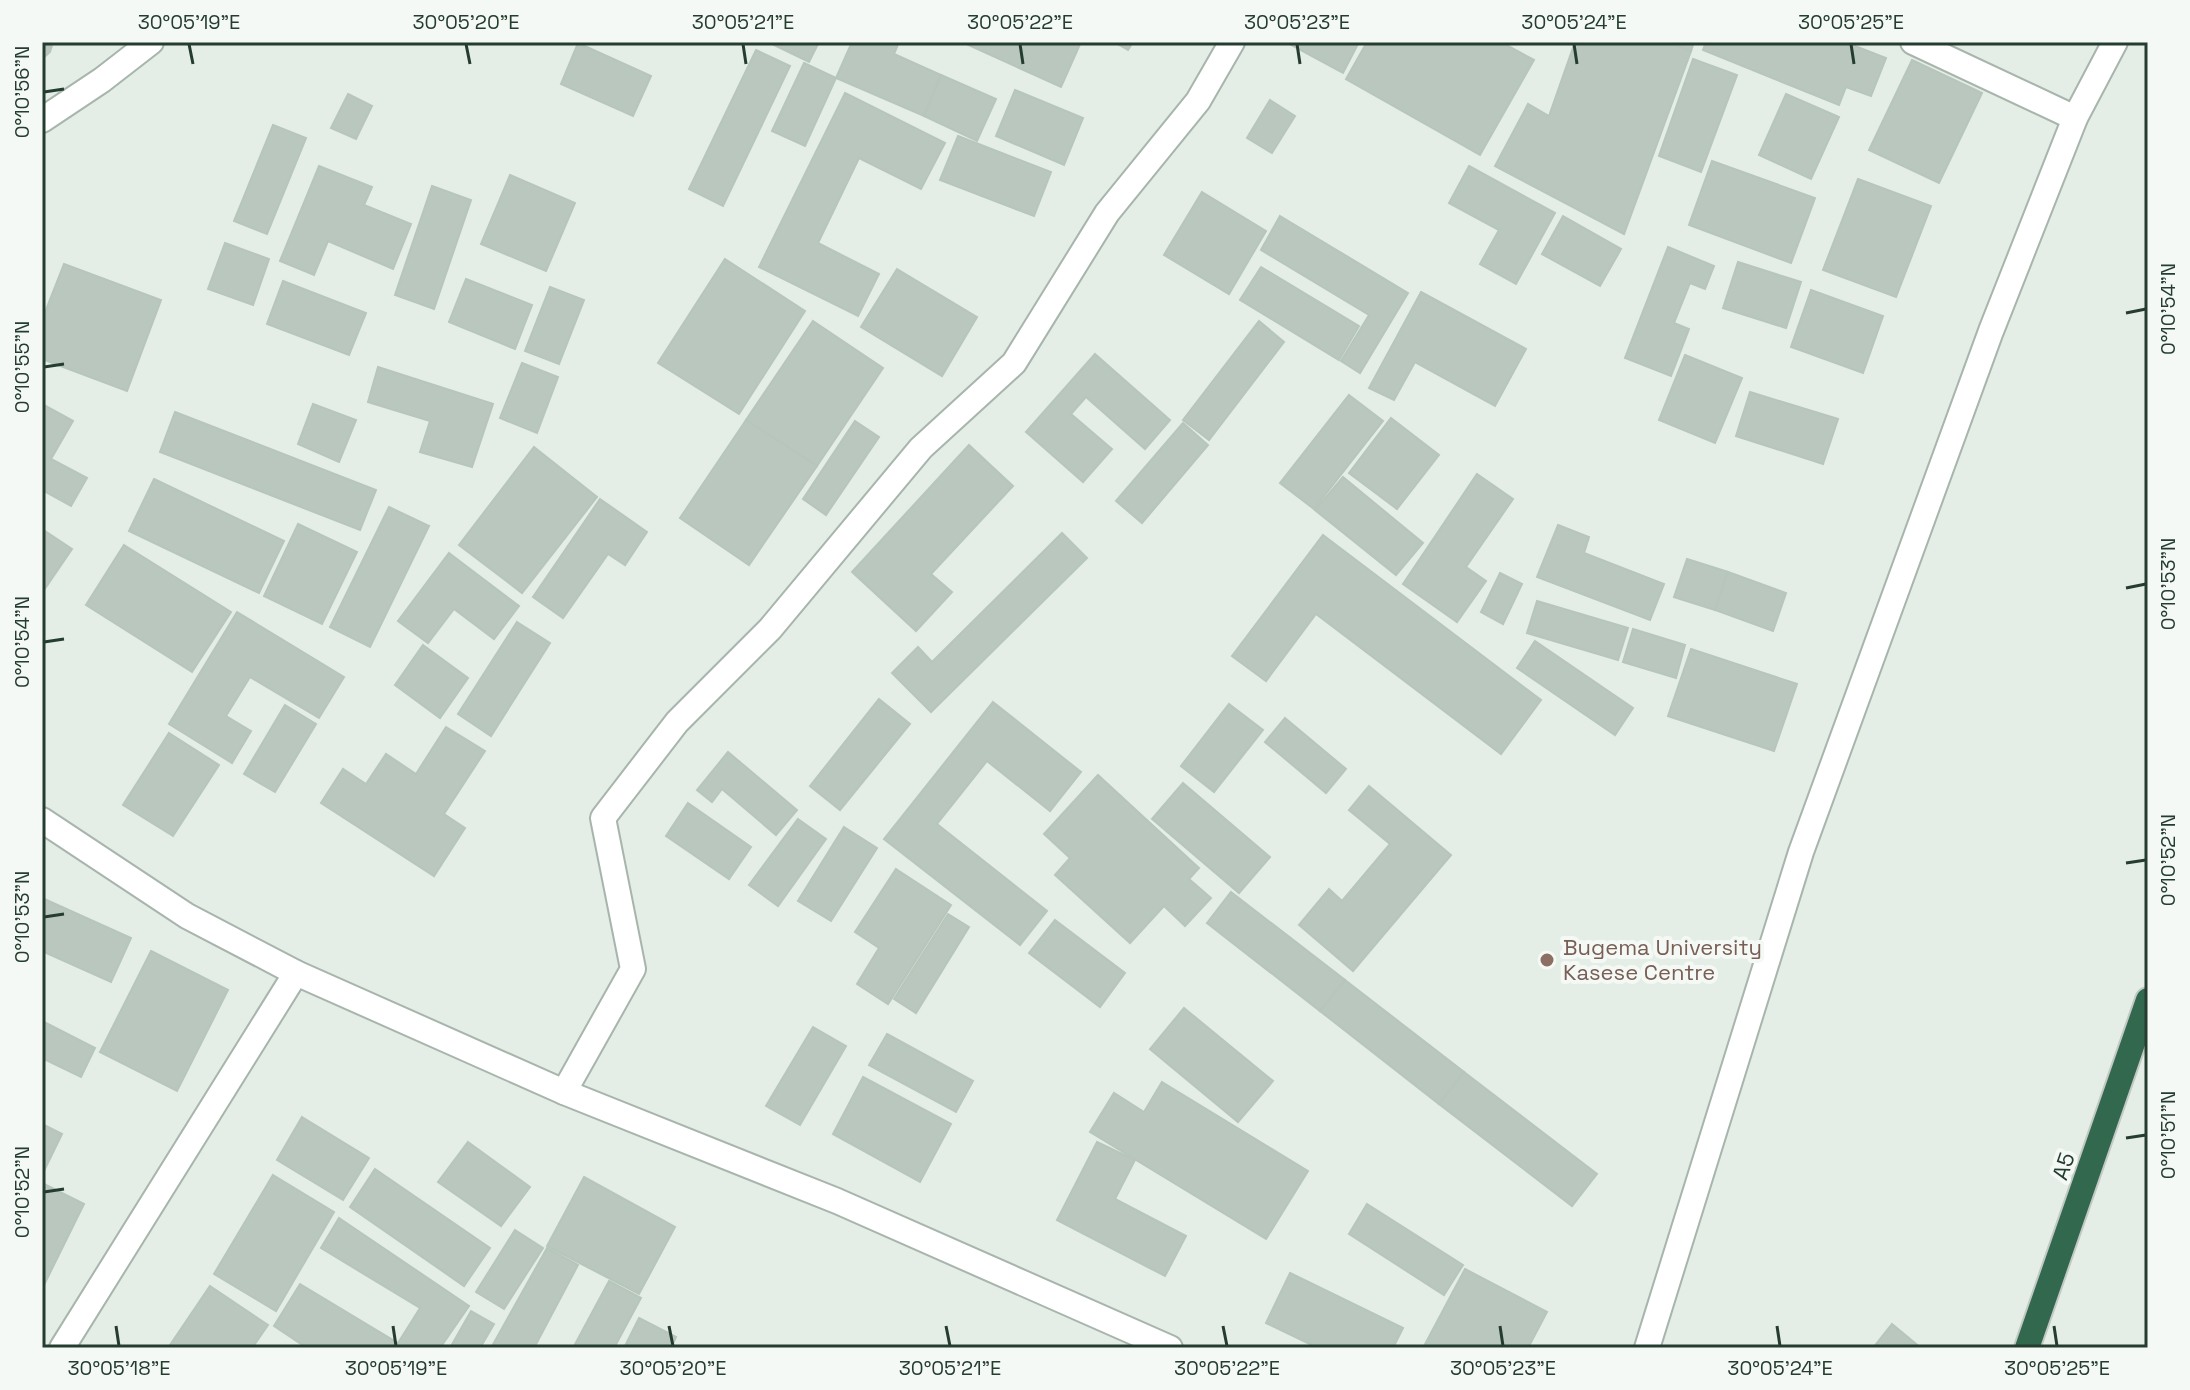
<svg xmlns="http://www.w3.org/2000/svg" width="2190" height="1390" font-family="'Space Grotesk',sans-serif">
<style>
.building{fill:#b9c7bf;stroke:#b7c6bb;stroke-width:2}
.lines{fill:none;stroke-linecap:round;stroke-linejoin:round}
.minor-casing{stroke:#a7b5ac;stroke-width:28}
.highway-casing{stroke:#c2c9c5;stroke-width:28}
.minor{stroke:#fff;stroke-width:24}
.highway{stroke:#31684e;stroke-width:24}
.ticks{fill:none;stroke:#243d30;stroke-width:3}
.education-dot{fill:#8d6e63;stroke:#f4f9f5;stroke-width:3}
.labels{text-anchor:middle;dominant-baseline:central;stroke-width:8;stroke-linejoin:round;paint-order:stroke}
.education-label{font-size:22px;fill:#785e54;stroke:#f4f9f5;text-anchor:start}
.street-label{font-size:22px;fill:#243d30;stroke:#f4f9f5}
.neatline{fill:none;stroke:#243d30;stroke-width:3}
.ticks-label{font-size:20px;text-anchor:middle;fill:#243d30}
</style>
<rect width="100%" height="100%" fill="#e4ede6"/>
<!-- building -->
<g class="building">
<path d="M42,42H53L50,52L42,59Z"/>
<path d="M768,42H819L809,62Z"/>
<path d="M852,42H899L894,54L941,75L924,116L836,78Z"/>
<path d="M962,42H1081L1061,87Z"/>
<path d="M1114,42H1133L1128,50Z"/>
<path d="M1286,42H1359L1343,73Z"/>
<path d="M1367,42H1501L1534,60L1480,155L1346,79Z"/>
<path d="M1575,42H1665L1691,51L1624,234L1495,166L1528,104L1549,116Z"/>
<path d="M1665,42H1694L1691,51Z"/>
<path d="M1706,42H1845L1886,58L1871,96L1846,87L1839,105L1703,50Z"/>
<path d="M578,43L651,76L633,116L561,84Z"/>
<path d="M756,50L790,66L723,206L689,189Z"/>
<path d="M1693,59L1737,75L1701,172L1659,156Z"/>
<path d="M1912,60L1982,93L1939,183L1869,150Z"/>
<path d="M804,63L836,78L805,146L772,131Z"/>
<path d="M941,75L996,99L977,141L924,116Z"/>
<path d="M1015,90L1083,118L1064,165L996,136Z"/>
<path d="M845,93L945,143L921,189L859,158L818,243L879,274L858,316L759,267Z"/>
<path d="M348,94L372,106L356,139L331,128Z"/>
<path d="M1786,94L1839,117L1811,179L1759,155Z"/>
<path d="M1270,100L1295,116L1272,153L1247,138Z"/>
<path d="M273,125L306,138L267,234L234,221Z"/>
<path d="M958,136L1051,172L1034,216L940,180Z"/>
<path d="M1712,161L1815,198L1791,263L1689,225Z"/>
<path d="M319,166L372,187L364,205L411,224L393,269L328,241L314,275L280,261Z"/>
<path d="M1469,166L1555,213L1516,284L1480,264L1499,230L1449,203Z"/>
<path d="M510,175L575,203L546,271L481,244Z"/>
<path d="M1858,179L1931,206L1896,297L1823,270Z"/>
<path d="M432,186L471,200L434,309L395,295Z"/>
<path d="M1202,192L1266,231L1229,294L1164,255Z"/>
<path d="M1280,216L1408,293L1360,373L1341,361L1369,315L1261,250Z"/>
<path d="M1563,216L1621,249L1600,286L1542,254Z"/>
<path d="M225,243L269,259L253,305L208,289Z"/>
<path d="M1668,247L1714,266L1705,289L1690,283L1674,323L1689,329L1671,376L1625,358Z"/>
<path d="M725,259L805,311L739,414L658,363Z"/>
<path d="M1738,262L1801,282L1786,328L1723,308Z"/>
<path d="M64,264L161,300L127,391L42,359V320Z"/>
<path d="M1261,267L1359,326L1339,360L1240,300Z"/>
<path d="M897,269L977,317L942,376L861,327Z"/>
<path d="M466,279L532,305L515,349L449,322Z"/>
<path d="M283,281L366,313L349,355L267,324Z"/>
<path d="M550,287L584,300L559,364L525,351Z"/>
<path d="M1811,290L1883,316L1863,373L1791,347Z"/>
<path d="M1421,292L1526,349L1495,406L1415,362L1394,400L1369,388Z"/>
<path d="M813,321L883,368L817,466L746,420Z"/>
<path d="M1259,321L1284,342L1209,440L1183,420Z"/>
<path d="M1095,354L1170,420L1145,449L1086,397L1071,414L1112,449L1083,482L1026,432Z"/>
<path d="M1685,355L1742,378L1715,443L1659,420Z"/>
<path d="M522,363L558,377L537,433L500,418Z"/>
<path d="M378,367L493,404L472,467L420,452L430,421L368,402Z"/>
<path d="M1750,392L1838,419L1823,464L1736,436Z"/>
<path d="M1349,395L1383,421L1314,509L1280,483Z"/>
<path d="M42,404L73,421L51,459L87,478L71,506L42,490Z"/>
<path d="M313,404L356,420L339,462L298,444Z"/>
<path d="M175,412L376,490L360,530L160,452Z"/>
<path d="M1391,418L1439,455L1397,509L1349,473Z"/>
<path d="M746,420L817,466L749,565L680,518Z"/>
<path d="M855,421L879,437L826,515L803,499Z"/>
<path d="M1183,423L1208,445L1142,523L1116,501Z"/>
<path d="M969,445L1013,486L931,574L952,592L916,631L852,572Z"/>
<path d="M534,447L597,497L522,593L459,545Z"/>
<path d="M1477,474L1513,499L1466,567L1486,581L1457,622L1403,584Z"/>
<path d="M1343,477L1423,543L1396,575L1315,510Z"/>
<path d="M154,479L284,541L259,593L129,531Z"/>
<path d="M600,499L647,532L625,565L608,554L563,618L533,597Z"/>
<path d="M389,507L429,526L370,647L330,627Z"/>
<path d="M298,524L357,552L322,624L264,596Z"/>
<path d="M1558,525L1589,537L1584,553L1664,584L1650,620L1537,577Z"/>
<path d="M42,529L72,549L42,593Z"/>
<path d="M1062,533L1087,558L931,712L892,673L918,647L932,662Z"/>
<path d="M1323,535L1541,700L1501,754L1316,614L1266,681L1232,656Z"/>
<path d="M124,545L231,612L192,672L86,605Z"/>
<path d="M449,553L519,606L494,639L454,609L428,643L398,621Z"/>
<path d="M1687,559L1728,572L1715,610L1674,597Z"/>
<path d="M1728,572L1786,593L1773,631L1715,610Z"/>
<path d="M1500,573L1522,584L1503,624L1481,612Z"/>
<path d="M1537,601L1628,628L1618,660L1527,633Z"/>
<path d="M237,612L344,677L319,718L250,677L226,716L251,731L232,763L169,724Z"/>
<path d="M517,622L550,643L491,736L458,714Z"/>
<path d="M1633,629L1685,645L1676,678L1623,662Z"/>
<path d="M1535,641L1633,708L1615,735L1517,668Z"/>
<path d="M423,645L468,678L440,718L395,685Z"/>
<path d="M1691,649L1797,684L1774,751L1668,716Z"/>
<path d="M879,699L910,724L840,810L810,786Z"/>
<path d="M993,702L1081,772L1050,811L987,761L937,824L1047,911L1020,945L884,839Z"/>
<path d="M1229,704L1263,730L1214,792L1181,766Z"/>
<path d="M285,705L316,724L275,792L244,774Z"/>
<path d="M1285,718L1346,769L1326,793L1265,742Z"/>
<path d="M446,727L485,751L444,814L465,828L434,876L321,803L343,769L366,784L386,754L416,774Z"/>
<path d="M169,733L219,765L173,836L123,805Z"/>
<path d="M728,752L797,810L776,835L722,789L712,802L697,790Z"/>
<path d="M1098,775L1199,868L1189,879L1211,898L1185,926L1164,906L1130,943L1055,875L1070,858L1044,834Z"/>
<path d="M1183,783L1270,857L1239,893L1152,819Z"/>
<path d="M1369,786L1451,855L1353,971L1299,925L1329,889L1342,901L1390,844L1349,810Z"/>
<path d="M688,803L751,847L729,879L666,836Z"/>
<path d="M798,819L826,839L778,906L749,885Z"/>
<path d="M844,827L877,848L831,921L798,901Z"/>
<path d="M896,869L951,905L888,1004L857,984L879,948L855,932Z"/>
<path d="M1231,892L1345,980L1320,1011L1207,923Z"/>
<path d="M42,898L131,938L111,982L42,951Z"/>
<path d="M948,914L969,927L916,1013L894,999Z"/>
<path d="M1055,920L1125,973L1100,1007L1029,953Z"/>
<path d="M151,951L228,990L177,1091L100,1052Z"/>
<path d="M1345,980L1464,1072L1439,1104L1320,1011Z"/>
<path d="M1184,1008L1273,1081L1238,1122L1150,1049Z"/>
<path d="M42,1021L95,1048L81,1077L42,1058Z"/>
<path d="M813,1027L846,1046L800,1125L766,1106Z"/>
<path d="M887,1034L973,1081L956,1112L869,1065Z"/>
<path d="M1464,1072L1597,1174L1572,1206L1439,1104Z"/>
<path d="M863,1077L951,1124L920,1182L833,1134Z"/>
<path d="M1162,1082L1308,1171L1266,1239L1090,1132L1114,1093L1144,1112Z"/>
<path d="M302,1117L369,1158L343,1200L277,1160Z"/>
<path d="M42,1124L62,1134L42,1175Z"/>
<path d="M468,1142L530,1187L501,1226L438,1182Z"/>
<path d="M1097,1142L1135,1160L1115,1199L1186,1236L1165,1276L1057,1220Z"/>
<path d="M375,1169L490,1248L464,1286L350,1207Z"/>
<path d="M273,1175L334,1212L276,1311L214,1274Z"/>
<path d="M584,1177L675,1227L639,1294L547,1246Z"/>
<path d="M42,1183L84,1204L42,1289Z"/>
<path d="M1367,1204L1463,1265L1444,1295L1349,1234Z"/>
<path d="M339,1218L469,1306L440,1348H307L274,1326L300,1284L398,1343L420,1308L321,1248Z"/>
<path d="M515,1230L543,1248L504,1309L476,1292Z"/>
<path d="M547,1248L578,1265L534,1348H491Z"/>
<path d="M1465,1269L1547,1312L1528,1348H1423Z"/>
<path d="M1290,1273L1403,1328L1393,1348H1318L1266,1323Z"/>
<path d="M609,1281L641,1298L614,1348H573Z"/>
<path d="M210,1286L268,1325L252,1348H168Z"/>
<path d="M471,1311L494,1324L480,1348H450Z"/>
<path d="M639,1318L676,1337L671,1348H624Z"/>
<path d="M1892,1324L1921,1348H1873Z"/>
</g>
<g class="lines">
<defs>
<g id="minor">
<path d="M1913,42L2075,118"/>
<path d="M42,120L102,80L151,42"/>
<path d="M42,820L187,916L296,973L564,1092L837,1201L1170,1348"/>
<path d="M564,1092L633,969L603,818L677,722L770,629L921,448L1014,363L1107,213L1198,101L1232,42"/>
<path d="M62,1348L296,973"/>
<path d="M1647,1348L1801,852L1991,331L2075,118L2115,42"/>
</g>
<path id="highway" d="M2027,1348L2148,1000"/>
</defs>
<!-- minor casing -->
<use href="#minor" class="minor-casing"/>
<!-- highway casing -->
<use href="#highway" class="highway-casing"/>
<!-- minor -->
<use href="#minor" class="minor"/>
<!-- highway -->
<use href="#highway" class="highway"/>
</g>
<!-- ticks -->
<path class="ticks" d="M189,44L193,64M466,44L470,64M743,44L746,64M1020,44L1023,64M1297,44L1300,64M1574,44L1577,64M1851,44L1854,64M44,92L64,89M2126,313L2146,309M44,367L64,364M2126,588L2146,584M44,642L64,639M2126,863L2146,860M44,917L64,914M2126,1138L2146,1135M44,1192L64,1189M116,1326L119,1346M393,1326L396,1346M669,1326L673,1346M946,1326L950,1346M1223,1326L1227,1346M1500,1326L1503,1346M1777,1326L1780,1346M2054,1326L2057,1346"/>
<!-- markers -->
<circle class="education-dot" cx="1547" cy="960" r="8"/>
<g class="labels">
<!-- education labels -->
<g class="education-label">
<text x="1563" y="947">Bugema University<tspan x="1563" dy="25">Kasese Centre</tspan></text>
</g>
<!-- street labels -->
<g class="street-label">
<text transform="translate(2063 1166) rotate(-71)">A5</text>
</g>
</g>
<!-- border -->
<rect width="2190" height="1390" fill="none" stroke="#f4f9f5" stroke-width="88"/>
<rect x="44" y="44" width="2102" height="1302" class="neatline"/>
<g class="ticks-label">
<text x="189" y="29">30°05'19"E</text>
<text x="466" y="29">30°05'20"E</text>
<text x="743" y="29">30°05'21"E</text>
<text x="1020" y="29">30°05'22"E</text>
<text x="1297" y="29">30°05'23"E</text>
<text x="1574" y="29">30°05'24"E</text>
<text x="1851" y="29">30°05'25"E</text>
<text transform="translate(22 92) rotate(-90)" y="7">0°10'56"N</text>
<text transform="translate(2168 309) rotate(-90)" y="7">0°10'54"N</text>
<text transform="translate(22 367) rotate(-90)" y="7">0°10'55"N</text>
<text transform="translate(2168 584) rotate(-90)" y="7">0°10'53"N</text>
<text transform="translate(22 642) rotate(-90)" y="7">0°10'54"N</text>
<text transform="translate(2168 860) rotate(-90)" y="7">0°10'52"N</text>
<text transform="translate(22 917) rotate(-90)" y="7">0°10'53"N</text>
<text transform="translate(2168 1135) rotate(-90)" y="7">0°10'51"N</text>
<text transform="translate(22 1192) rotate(-90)" y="7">0°10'52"N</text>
<text x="119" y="1375">30°05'18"E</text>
<text x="396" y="1375">30°05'19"E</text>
<text x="673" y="1375">30°05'20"E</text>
<text x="950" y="1375">30°05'21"E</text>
<text x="1227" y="1375">30°05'22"E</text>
<text x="1503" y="1375">30°05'23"E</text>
<text x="1780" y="1375">30°05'24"E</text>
<text x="2057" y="1375">30°05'25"E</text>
</g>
</svg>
